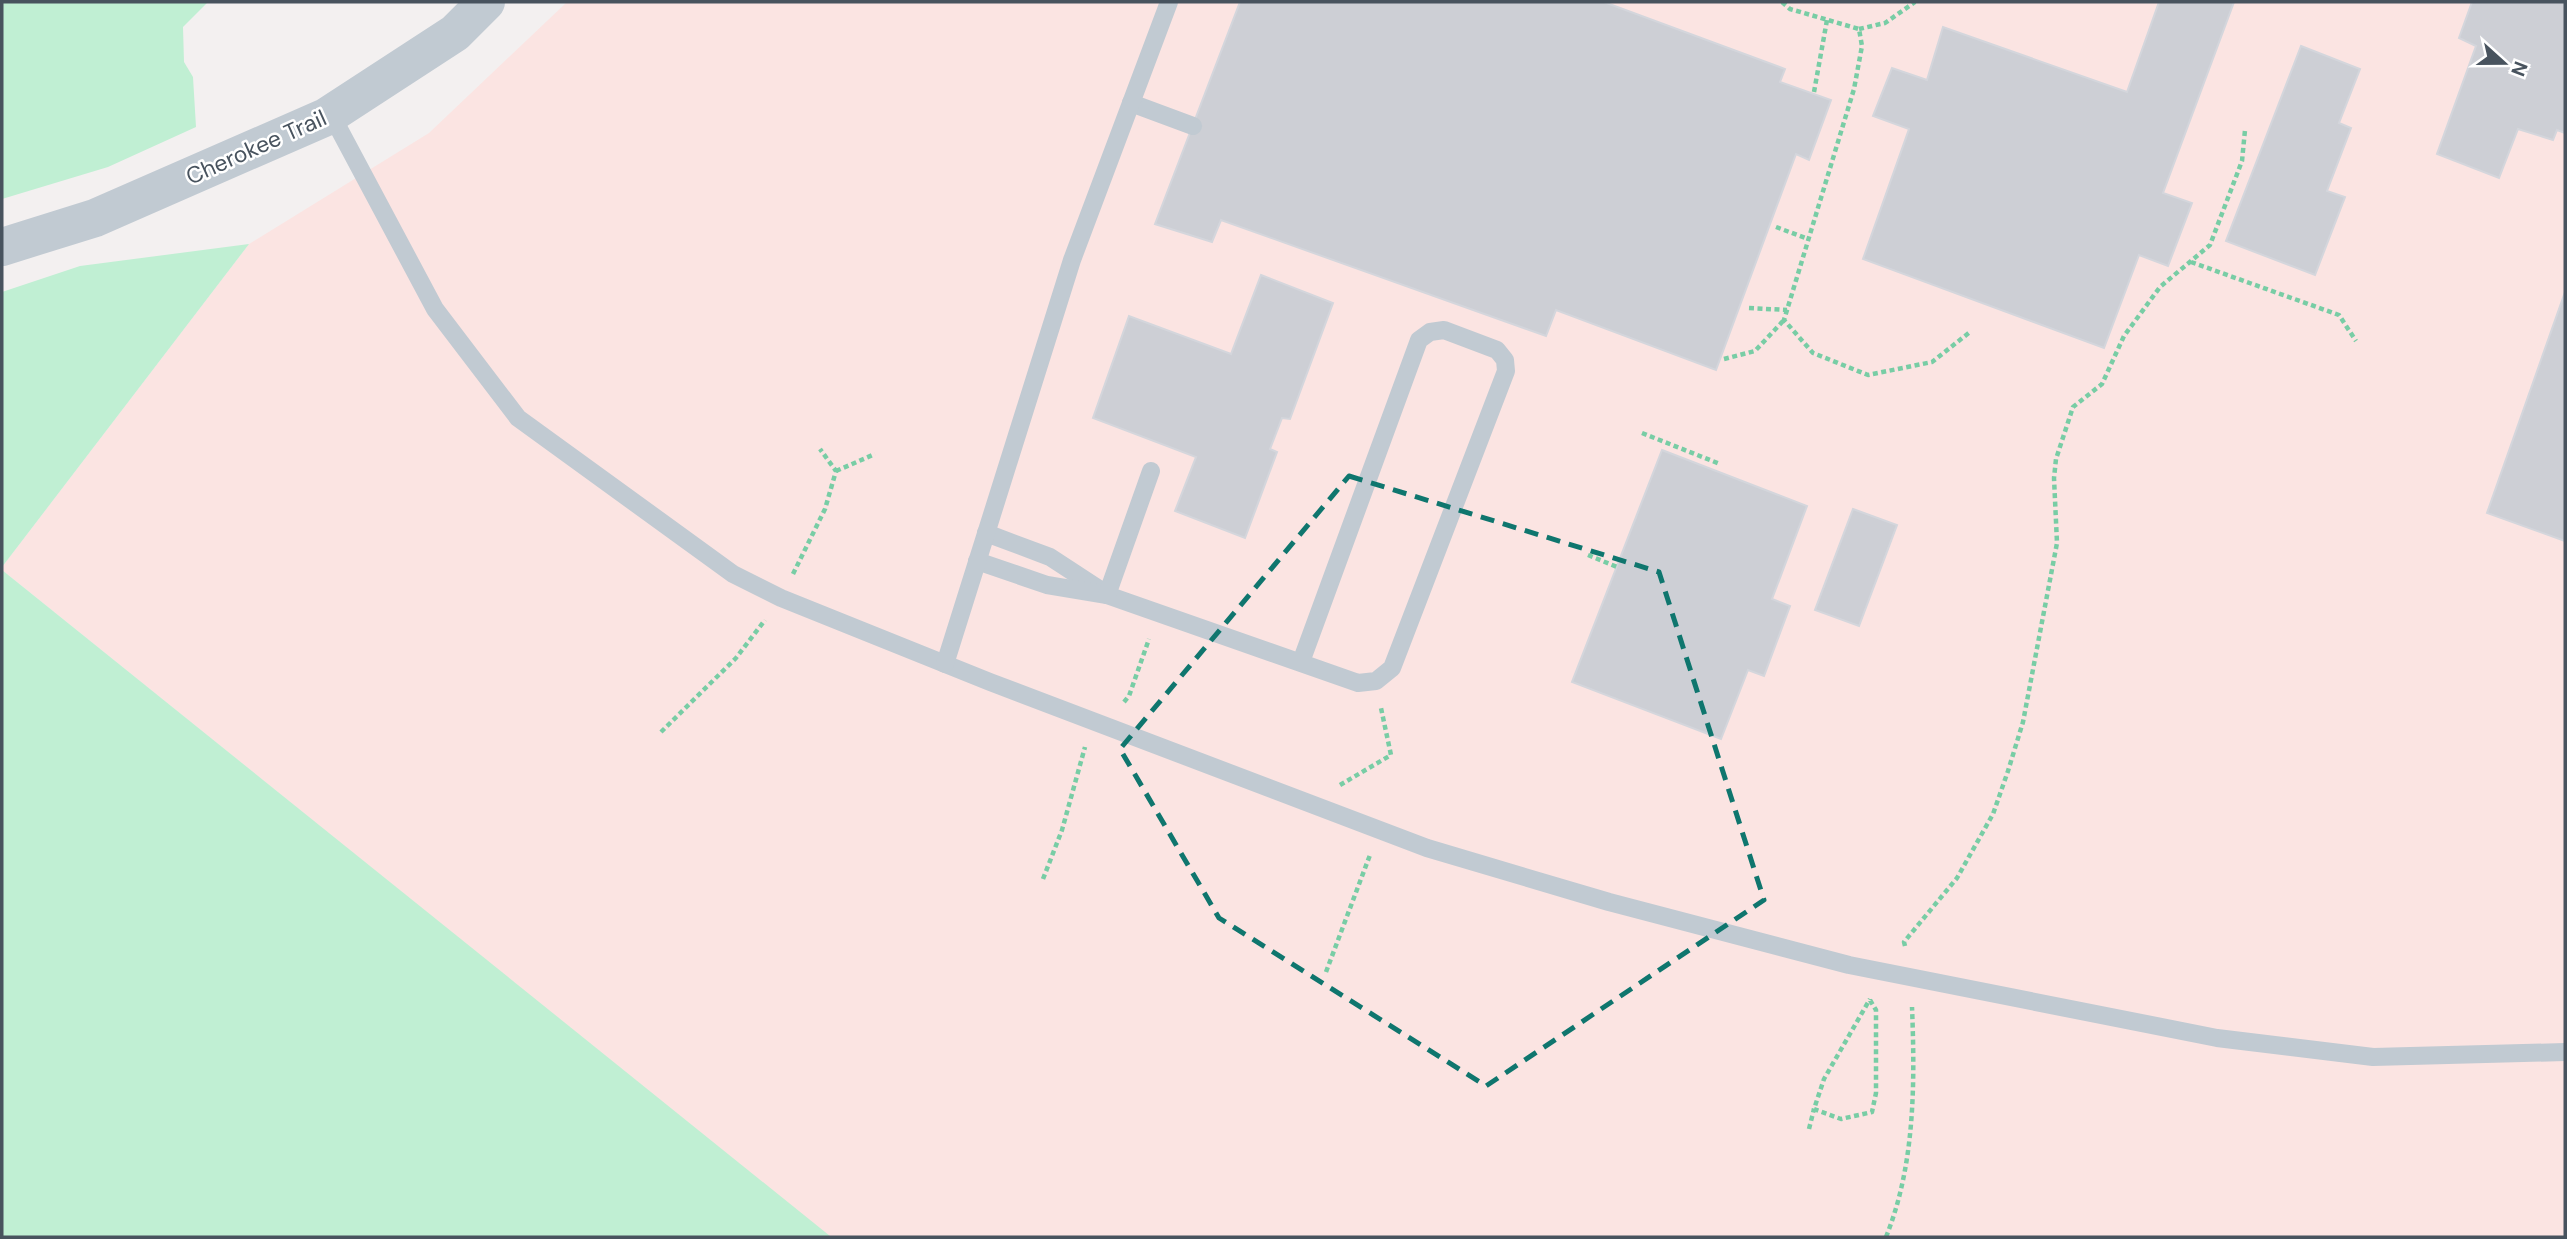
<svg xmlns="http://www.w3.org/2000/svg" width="2567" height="1239" font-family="'DM Sans',sans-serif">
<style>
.medical{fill:#fbe4e2}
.green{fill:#c0efd3}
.building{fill:#cdcfd5;stroke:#d4d6dc;stroke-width:2}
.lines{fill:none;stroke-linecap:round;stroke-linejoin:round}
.path{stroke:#78cda5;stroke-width:4.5;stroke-dasharray:5 3.5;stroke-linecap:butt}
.service{stroke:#c1cad2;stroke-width:18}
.tertiary{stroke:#c1cad2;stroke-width:38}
.marked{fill:none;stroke:#0f766e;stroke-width:5;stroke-dasharray:14 9;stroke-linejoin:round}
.labels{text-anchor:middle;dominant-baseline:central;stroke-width:5;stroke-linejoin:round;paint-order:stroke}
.street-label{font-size:23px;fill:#48535e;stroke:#fff}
</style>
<rect width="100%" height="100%" fill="#f3f0f0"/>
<!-- medical -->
<path class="medical" d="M567,2H2565V1237H830L2,570V567L249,244L429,133Z"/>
<!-- green -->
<g class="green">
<path d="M2,2H208L183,27L184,62L193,77L196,127L108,167L2,199Z"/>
<path d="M249,244L2,567V292L80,266Z"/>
<path d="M2,570L830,1236V1237H2Z"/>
</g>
<!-- building -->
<g class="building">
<path d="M1240,2H1604L1785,69L1780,82L1831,100L1809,160L1796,154L1716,370L1556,310L1546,336L1221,220L1212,242L1155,224Z"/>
<path d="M2159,2H2234L2163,193L2192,203L2168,266L2139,255L2104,348L1863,259L1909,129L1873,116L1892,68L1927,80L1943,27L2127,92Z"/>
<path d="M2472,2H2565V133L2557,130L2553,140L2518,129L2499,178L2437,154L2476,46L2459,38Z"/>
<path d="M2301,46L2360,69L2339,123L2351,128L2327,191L2345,197L2315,275L2226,241Z"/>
<path d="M1261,275L1333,303L1290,419L1282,418L1270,449L1277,452L1245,538L1175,511L1196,457L1093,418L1129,316L1231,354Z"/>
<path d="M2565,292V541L2487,513Z"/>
<path d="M1662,450L1807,506L1772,599L1790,606L1764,676L1748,670L1721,739L1572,682Z"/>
<path d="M1853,509L1897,525L1859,626L1815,610Z"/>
</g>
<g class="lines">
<!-- path -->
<g class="path">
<path d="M1782,2L1790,9L1859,29L1862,46L1854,89L1784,320L1813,353L1868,375L1932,362L1970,332"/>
<path d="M1859,29L1885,23L1915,2"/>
<path d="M1814,92L1827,20"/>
<path d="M1776,227L1808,239"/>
<path d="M2191,262L2339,315L2356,341"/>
<path d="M1749,308L1787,310"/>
<path d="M1724,359L1755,351L1784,320"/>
<path d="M1642,433L1720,464"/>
<path d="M836,471L875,454"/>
<path d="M1588,555L1617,567"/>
<path d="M793,574L825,509L836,471L820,449"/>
<path d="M1124,702L1129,696L1149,639"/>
<path d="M661,732L736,658L765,620"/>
<path d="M1340,785L1391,755L1381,708"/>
<path d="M1043,879L1062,830L1085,747"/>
<path d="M1905,946L1904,942L1957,878L1993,814L2008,771L2023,722L2057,543L2054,478L2056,459L2073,407L2102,384L2124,336L2160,287L2210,245L2242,161L2245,130"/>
<path d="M1326,972L1370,855"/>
<path d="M1870,1000L1876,1010V1093L1872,1112L1841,1119L1814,1109L1824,1079L1870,999"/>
<path d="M1809,1129L1814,1109"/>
<path d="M1886,1237C1915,1165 1915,1084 1912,1007"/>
</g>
<!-- service -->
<g class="service">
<path d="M1131,103L1193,126"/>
<path d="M331,114L435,309L518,418L733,574L781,598L990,682L1427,848L1609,902L1849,965L2217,1038L2373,1057L2565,1052"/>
<path d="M986,533L1050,557L1102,591"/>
<path d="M977,561L1047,585L1107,595L1358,683L1376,681L1392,668L1506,371L1505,360L1497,350L1444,330L1430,332L1419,340L1301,662"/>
<path d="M1107,595L1151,471"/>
<path d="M945,664L1072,260L1169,2"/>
</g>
<!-- tertiary -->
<path class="tertiary" d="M2,247L95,218L326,117L455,33L486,2"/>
</g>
<!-- marked area -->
<path class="marked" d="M1349,476L1659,572L1764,900L1486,1086L1219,918L1120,749Z"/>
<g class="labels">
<!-- street labels -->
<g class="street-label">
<text transform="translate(256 147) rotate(-24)">Cherokee Trail</text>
</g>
</g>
<!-- border -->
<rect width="2567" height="1239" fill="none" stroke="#48535e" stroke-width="7"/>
<!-- north arrow -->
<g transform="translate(2504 63) rotate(111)" stroke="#ffffff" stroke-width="5" paint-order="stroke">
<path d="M0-5L12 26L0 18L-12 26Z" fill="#48535e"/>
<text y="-10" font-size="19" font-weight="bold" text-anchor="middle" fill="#48535e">N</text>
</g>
</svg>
